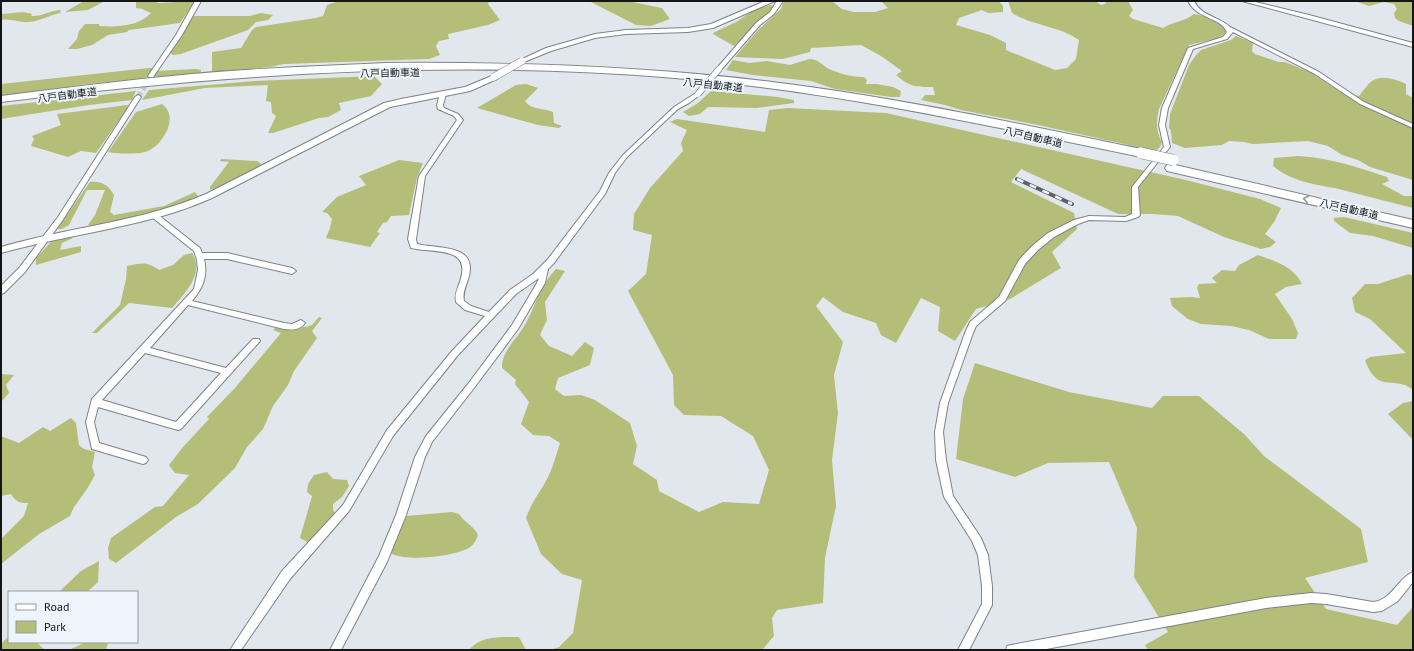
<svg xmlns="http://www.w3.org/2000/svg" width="1414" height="651" font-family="'PT Sans','Noto Sans JP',sans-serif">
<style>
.green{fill:#b5be78}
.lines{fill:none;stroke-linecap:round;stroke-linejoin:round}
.minor-tunnel{stroke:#c2c8cd;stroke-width:5.5;stroke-dasharray:5.5 3;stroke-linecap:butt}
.minor-casing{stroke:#7d8388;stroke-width:2}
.tertiary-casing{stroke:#7d8388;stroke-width:2}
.motorway-casing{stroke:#7d8388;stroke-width:2}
.minor{fill:#fff;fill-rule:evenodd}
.tertiary{fill:#fff;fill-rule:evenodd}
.motorway{fill:#fff;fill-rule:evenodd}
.rail-casing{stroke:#5d6164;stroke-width:4}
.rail{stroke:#eef4fb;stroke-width:2.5;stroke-dasharray:7;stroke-linecap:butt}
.minor-bridge-casing{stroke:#7d8388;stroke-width:7;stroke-linecap:butt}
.tertiary-bridge-casing{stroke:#7d8388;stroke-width:8;stroke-linecap:butt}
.motorway-bridge-casing{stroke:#7d8388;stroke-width:12;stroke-linecap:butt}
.minor-bridge{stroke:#fff;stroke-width:5.5}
.tertiary-bridge{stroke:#fff;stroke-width:7}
.motorway-bridge{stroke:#fff;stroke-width:11}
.oneway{stroke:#959697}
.labels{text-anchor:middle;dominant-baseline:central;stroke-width:4;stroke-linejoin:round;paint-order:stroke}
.far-street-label{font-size:10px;fill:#131517;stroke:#eef4fb}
</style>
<rect width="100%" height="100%" fill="#e1e7ed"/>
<!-- green -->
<g class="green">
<path d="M84,1H105L88,10L65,12Z"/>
<path d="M136,1H153L158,3L195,1L180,23L129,30L127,32L108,35L92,45L77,49H68L77,39L79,31L85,24H99V26C117,27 138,27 151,13L142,9L136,8Z"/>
<path d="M339,1H489L488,4L500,20L488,25L448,34L449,39L439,41L436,46L440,55L429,59L284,64L270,67L212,72V52L241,48L252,30L256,27L316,18L323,16L327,5Z"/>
<path d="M589,1H628L662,8L670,19L651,26L636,25Z"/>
<path d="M786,1H832L842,9L854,12H875L888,8L881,1H999L1003,6V12L988,13L982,10L959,18L956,25L990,35L1006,43V50L1055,70L1067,68L1076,59L1079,40C1059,26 1033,26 1012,13L1008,1H1095L1101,5L1105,4L1107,1H1128L1133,10L1129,16L1133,19L1163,28C1174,21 1182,23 1194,14C1204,15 1219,22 1226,31L1225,34L1218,38L1189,45L1159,109C1156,122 1156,131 1162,142L1160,147L1156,151L1038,125L961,110L945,105L921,100L925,95H935L933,87C915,87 910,87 896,75L902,71L881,56L861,45L811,48L810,52L783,59L735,57L759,29L781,9L783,3Z"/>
<path d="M1355,1H1413V26L1399,21L1395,18L1394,13L1397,9L1394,4L1384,2L1369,6Z"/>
<path d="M770,5L774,6L771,12L734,46L713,34V33L736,22L754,10Z"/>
<path d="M61,10L60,13C50,15 40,21 29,22C20,23 11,18 1,20V14C11,14 22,10 32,14L31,16C41,17 51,10 61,10Z"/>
<path d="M261,13L273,15L268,20L256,22L248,30L181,54L173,55L170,53L193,16H250Z"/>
<path d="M1236,36L1253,43L1252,51L1255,54L1279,62H1285L1312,73L1339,91L1359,96C1363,91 1367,85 1372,81C1382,74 1397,80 1406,84V94L1413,98V180L1370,167L1358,160L1342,155L1328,146L1308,141L1253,144L1244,142L1229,141L1222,145L1185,148L1172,143L1171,131L1169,128L1170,114L1189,65L1196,55L1201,50L1231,40Z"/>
<path d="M809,59C818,59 822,65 829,69C841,74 851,77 864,77L867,80L866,84H877L893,87L901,91L900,97H891L835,89L811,81L753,75L726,70L733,60L749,63L767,61L790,65Z"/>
<path d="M149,68H153V71L196,69L201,70V72L199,73L163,77L148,76L143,79L87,84L1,97V84Z"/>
<path d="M374,76L382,84L371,96L339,103L341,110L328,117L319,118L273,133H268L276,116L272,113L271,102L266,101L268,85L205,88L142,100L149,90L255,81Z"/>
<path d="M526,84L538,88L525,101C531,110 544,108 553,112L554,123L562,126L559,128L538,125L477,108L516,85Z"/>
<path d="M136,91L132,100L89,105L1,119V106Z"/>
<path d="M711,91L778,97L794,100V103L757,108L708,107L700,114L689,116L683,112L698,103Z"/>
<path d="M162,104C181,117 161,148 145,152C138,154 116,154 108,152L136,112Z"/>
<path d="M127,105L129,106L96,153L81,151L68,157L31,146L34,139L32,136L61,125L57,114Z"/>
<path d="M788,108L886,113L1186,180L1260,199L1281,208L1274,222L1265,234L1276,242L1270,247L1261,249L1224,237L1178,216L1153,214H1118L1021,169L1011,182L1074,213L1077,229L1052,252L1061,268L1010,299L976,309L955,341L938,331L940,307L921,298L896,343L881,335L876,323L843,312L823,297L816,306L843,342L834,375L838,413L832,460L836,506L825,558L823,603L777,610L772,618L774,636L762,650H550L559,647L573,633L582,580L562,574L541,554L526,518C532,501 539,494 547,479C553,468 556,455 560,443L549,436L533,435L521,424L529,402L515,384L516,380L502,368C501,351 518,338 526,323C537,303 539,287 556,269L565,271L545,302L547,320L540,335L549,346L572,356L585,342L594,348L590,365L558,378L555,389L564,396L581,395L595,400L630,423L637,446L633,464L657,480L659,491L699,512L723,502L759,504L769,470L753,436L721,416L684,415L674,405L673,375L628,291L646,274L652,235L633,230L634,214L650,188L683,151L681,143L687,130L670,122L677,119L765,132L769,110Z"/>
<path d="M1298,156C1332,158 1356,167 1387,177L1389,181L1382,184L1404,196H1413V208C1388,202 1363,195 1339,189C1314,184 1293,182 1273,166L1274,158Z"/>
<path d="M221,159L257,161L263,165L221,186L210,190V187L229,162L220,161Z"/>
<path d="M399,160L423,163L417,178L409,215L391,216L387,222L383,223L377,232L380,233L370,247L326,238L330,228L332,219L327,213L322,212L337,197L366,185L359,176Z"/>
<path d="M90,182C102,181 108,185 114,195L110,212L114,215L164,206L195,192L198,196C166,213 129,218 95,225H88L95,215L105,190H87L69,225L62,229H57Z"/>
<path d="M1344,217L1413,233V248L1373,236L1350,233L1334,221V218Z"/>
<path d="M71,237L73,238L62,243L60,250L81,246V252L36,265V258L51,242Z"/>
<path d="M192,253C205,273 185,293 172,308L129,303L97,333H92L120,305L126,279L127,266C142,263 146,261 159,270L173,265L184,255Z"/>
<path d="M1258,255C1275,261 1294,267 1302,284L1286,287L1275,294L1292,319L1298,333L1296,339H1269L1249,330L1231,326L1201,324L1188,319L1172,306L1170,298L1191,297L1200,298L1197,288L1199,284L1217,283L1212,278L1222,270L1235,271L1239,265Z"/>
<path d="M1409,274L1413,276V390C1395,374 1378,396 1365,360L1370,357L1406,353L1370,319L1355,312L1352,298L1365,284H1378Z"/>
<path d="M319,317L322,318L312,331L317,338L294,371L288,385L273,406L263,429L247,447L235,468L198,504L176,517L116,563L109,559L108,548L111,538L155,507L163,506L189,475L175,473L169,465L183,447L209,419L207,417L234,389L281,333L273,330L275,328L293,329L299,326L306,327L312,325Z"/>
<path d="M975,363L1069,392L1152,408L1163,396H1199L1245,435L1264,456L1361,529L1368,562L1305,578L1326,609L1397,625L1413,607V650H1148L1145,645L1168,632L1134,577L1137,528L1109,462L1048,463L1015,477L956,459L963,399Z"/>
<path d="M1,374L14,375L6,385L9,393L1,402Z"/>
<path d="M1413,401V440L1388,414L1403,403Z"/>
<path d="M71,418L76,423L79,445L84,449L95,452L92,467L95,475L87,489L74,507L70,516L39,534L1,564V539L24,516L28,503C19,503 16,502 11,494L1,496V436L19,443L43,427L50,431Z"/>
<path d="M327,472L333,479L347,480L349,486L342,497L333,504V510L335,513L322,530L309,543L300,538L312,496L307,492L308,484L314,475Z"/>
<path d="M452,512L459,514C464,522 474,526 478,535C476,541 473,546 467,549C448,557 408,562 390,553L406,516Z"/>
<path d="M99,561L98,582L87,592H59L81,571Z"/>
<path d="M9,636V642H36L44,649L51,650H1V644Z"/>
<path d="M519,637L526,650H469C481,635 502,637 519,637Z"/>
<path d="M86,642H108L106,650H69Z"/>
</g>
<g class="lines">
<!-- minor-tunnel -->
<path class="minor-tunnel" d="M138,97L151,76"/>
<defs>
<g id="minor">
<path d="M195,1H201L182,35L153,77H149L148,76L176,35Z"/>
<path d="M777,1H783L774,14L760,25L721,70H717V68L756,23L770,12Z"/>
<path d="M1188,1H1194C1201,16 1218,16 1230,27L1319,72L1364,102L1413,124V128L1360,104L1315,74L1233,32L1227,39L1193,49L1168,108L1165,125L1170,147L1138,187L1140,215L1138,217L1126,221L1089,220L1078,224L1054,237L1038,250L1025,264L1005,301L976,326L973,333L948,403L943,432L946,460L953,496L981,538L988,555L992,586V605L969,650H958L982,604V586L978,555L972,541L944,497L936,460L935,432L940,403L965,333L970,322L999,297L1019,260L1032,246L1048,233L1074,220L1089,216L1125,217L1132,214V187L1164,147L1159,125L1162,108L1188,48L1223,37L1227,32C1219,16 1198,20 1188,1Z"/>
<path d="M1242,1H1251L1309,15L1413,43V47Z"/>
<path d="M443,92L446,94L443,105L444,108L458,114L463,120L425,176L416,239L417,244C438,249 477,244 469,276C467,285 462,291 464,301L471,306L489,312L510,290L533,274L548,259L600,191L609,173L623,155L674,107L696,93L698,92L701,94L689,103L678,109L627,157L615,173L605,194L554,263L548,269L545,283L518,329L474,388L432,442L425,457L406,515L387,562L341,650H330L379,556L396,515L415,457L426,436L468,384L512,325L537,283L539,278L516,294L458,355L393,436L349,511L290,579L241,650H230L282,571L343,505L387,430L452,351L485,316L465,310L456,302C454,292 459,287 461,278C470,246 432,253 411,248L408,239L419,176L457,120L454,116L438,109L437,105L440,94Z"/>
<path d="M138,95L141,97L62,221L25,272L4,293L1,294V286L19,268L58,217L135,97Z"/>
<path d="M153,214H157L200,248L202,253H227L292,268L296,271L292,274L227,259H204C208,276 203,288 192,301L284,323L292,324L301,320L305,323C300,330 292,330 284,329L188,305L150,348L226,368L253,339H259L260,341L181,429L178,430L98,407L94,422L99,443L146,457L148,460L146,463L143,464L92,449L86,422L92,399L194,289L198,270L197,260L194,251L153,218L151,216ZM145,353L221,373L176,422L102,400Z"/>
<path d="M1413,572V582L1398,601L1382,611L1373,612L1326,604L1311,603L1266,608L1041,650H1006L1007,646L1011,645L1266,598L1311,593L1326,594L1373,602C1392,600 1397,579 1413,572Z"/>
</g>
<g id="tertiary">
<path d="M765,1H775L713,28L688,32L626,34L595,38L551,51L524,62L518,61L546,48L595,34L626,30L688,28L711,24Z"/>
<path d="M494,75H497V79L470,91L390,107L212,198C145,228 71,233 1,253V247C69,227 141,222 206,194L384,103L401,99L465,87Z"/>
</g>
<g id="motorway">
<path d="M386,63C515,62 644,66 772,82C896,97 1019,124 1141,149L1145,150L1147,153L1145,156L1141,157C986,125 832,91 675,78C448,59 226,74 1,102V96C64,88 128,80 192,74C256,68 321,66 386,63Z"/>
<path d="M1171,164L1413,220V228L1167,171L1165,168L1167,165Z"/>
</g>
</defs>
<!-- minor casing -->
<use href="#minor" class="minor-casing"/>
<!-- tertiary casing -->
<use href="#tertiary" class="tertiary-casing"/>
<!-- motorway casing -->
<use href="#motorway" class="motorway-casing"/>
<!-- minor -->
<use href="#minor" class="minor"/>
<!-- tertiary -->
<use href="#tertiary" class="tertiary"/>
<!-- motorway -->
<use href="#motorway" class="motorway"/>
<defs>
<path id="rail" d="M1017,179L1072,204"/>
</defs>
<!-- rail casing -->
<use href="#rail" class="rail-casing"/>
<!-- rail -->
<use href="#rail" class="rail"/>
<defs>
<path id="minor-bridge" d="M698,94L719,69"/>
<path id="tertiary-bridge" d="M494,77L522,61"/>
<path id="motorway-bridge" d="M1141,153L1173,160"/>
</defs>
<!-- minor-bridge casing -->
<use href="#minor-bridge" class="minor-bridge-casing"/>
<!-- tertiary-bridge casing -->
<use href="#tertiary-bridge" class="tertiary-bridge-casing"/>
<!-- motorway-bridge casing -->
<use href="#motorway-bridge" class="motorway-bridge-casing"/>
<!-- minor-bridge -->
<use href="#minor-bridge" class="minor-bridge"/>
<!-- tertiary-bridge -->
<use href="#tertiary-bridge" class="tertiary-bridge"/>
<!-- motorway-bridge -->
<use href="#motorway-bridge" class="motorway-bridge"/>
</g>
<!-- one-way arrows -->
<defs><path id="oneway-chevron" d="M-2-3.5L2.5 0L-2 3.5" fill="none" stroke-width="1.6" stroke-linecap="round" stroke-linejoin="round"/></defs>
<use class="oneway" href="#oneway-chevron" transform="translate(1306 199) rotate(-167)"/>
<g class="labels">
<!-- far-street labels -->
<g class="far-street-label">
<text transform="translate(390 73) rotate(-1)">八戸自動車道</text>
<text transform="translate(713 85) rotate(6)">八戸自動車道</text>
<text transform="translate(67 95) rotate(-7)">八戸自動車道</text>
<text transform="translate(1033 137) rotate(13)">八戸自動車道</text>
<text transform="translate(1349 209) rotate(13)">八戸自動車道</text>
</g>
</g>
<!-- border -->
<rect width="1414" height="651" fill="none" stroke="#131517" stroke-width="4"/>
<!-- legend -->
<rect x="8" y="591" width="130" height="52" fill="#eef4fb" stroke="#969ba0"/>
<rect x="16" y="604" width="20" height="6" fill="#ffffff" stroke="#969ba0"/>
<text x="44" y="611" font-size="12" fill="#131517">Road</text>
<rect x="16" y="621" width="20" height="12" fill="#b5be78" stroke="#969ba0"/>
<text x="44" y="631" font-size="12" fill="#131517">Park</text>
</svg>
